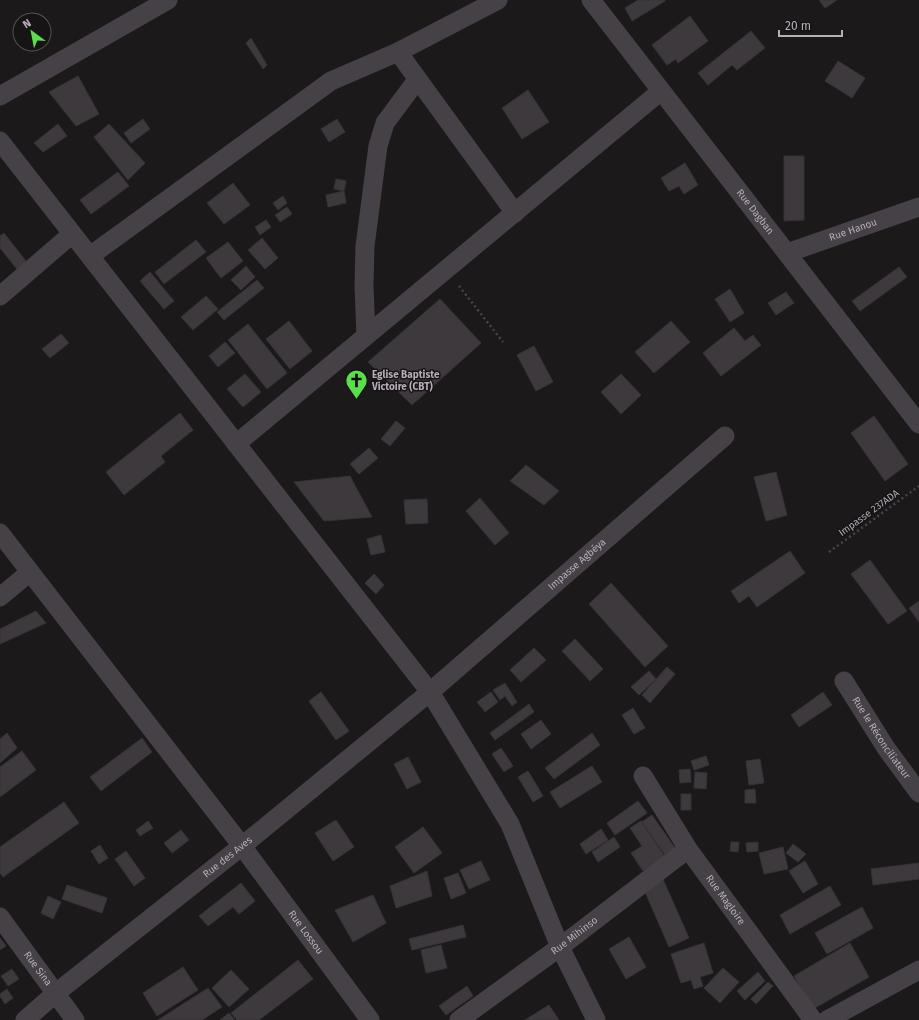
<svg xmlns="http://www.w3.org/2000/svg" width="919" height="1020" font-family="'Fira Sans',sans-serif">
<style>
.building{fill:#3d393c;stroke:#363336}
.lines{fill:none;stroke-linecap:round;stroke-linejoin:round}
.path{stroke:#4b444b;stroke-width:2.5;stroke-dasharray:2 3;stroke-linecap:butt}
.minor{stroke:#464146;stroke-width:19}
.labels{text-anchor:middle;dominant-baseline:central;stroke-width:3;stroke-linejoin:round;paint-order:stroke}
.street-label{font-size:10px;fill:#b8adb9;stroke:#161415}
.poi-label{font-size:10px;font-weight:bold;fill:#b8adb9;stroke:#161415;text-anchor:start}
</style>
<rect width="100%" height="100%" fill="#1b191a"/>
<!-- building -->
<g class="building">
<path d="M638,0H665V1L632,21L625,8Z"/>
<path d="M819,0H837L825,8Z"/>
<path d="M690,16L708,41L678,63L676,59L667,65L652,45Z"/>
<path d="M751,31L765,48L737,70L732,65L708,85L698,73Z"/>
<path d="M251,38L267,65L263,69L246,43Z"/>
<path d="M838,61L865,78L852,98L825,81Z"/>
<path d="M78,76L99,114L76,126L49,92Z"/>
<path d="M528,90L549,122L522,139L502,108Z"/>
<path d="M143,119L150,129L131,143L124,133Z"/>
<path d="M337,119L345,132L329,142L321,129Z"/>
<path d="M58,124L67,136L43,152L34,143Z"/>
<path d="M109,124L145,163L128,180L94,137Z"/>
<path d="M784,156H804V220L784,221Z"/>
<path d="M685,163L698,185L684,194L679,186L669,191L661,178Z"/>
<path d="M118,172L129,186L91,214L80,200Z"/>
<path d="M336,179L346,181L344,191L334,189Z"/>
<path d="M233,183L250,205L224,224L207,203Z"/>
<path d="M344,191L346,203L328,207L326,195Z"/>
<path d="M283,196L287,203L278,210L273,203Z"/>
<path d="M287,207L292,214L280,222L275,215Z"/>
<path d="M266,220L271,227L260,235L255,227Z"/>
<path d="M4,233L29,265L20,273L0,248V236Z"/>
<path d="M262,238L278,258L265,269L248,250Z"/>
<path d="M196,240L206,252L164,284L155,272Z"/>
<path d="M228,242L243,261L221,278L206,258Z"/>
<path d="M246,266L255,277L241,290L231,280Z"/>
<path d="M899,267L907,277L860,311L852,301Z"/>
<path d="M150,272L174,301L164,309L140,281Z"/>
<path d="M257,280L264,288L224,320L217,312Z"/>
<path d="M730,289L744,313L730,322L715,299Z"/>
<path d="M786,292L794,303L776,315L768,303Z"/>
<path d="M206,296L218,309L193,330L181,317Z"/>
<path d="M440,299L481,343L412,405L368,362Z"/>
<path d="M289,321L312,351L290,369L266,339Z"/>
<path d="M671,321L690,342L654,373L635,352Z"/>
<path d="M248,324L287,373L267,389L228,340Z"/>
<path d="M734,328L745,341L753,335L761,345L721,376L703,353Z"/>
<path d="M61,334L69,343L50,358L42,349Z"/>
<path d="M225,342L235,353L218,367L209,356Z"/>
<path d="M534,346L553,382L536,391L517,355Z"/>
<path d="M245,374L261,392L243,407L227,389Z"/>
<path d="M621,374L641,395L621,414L601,392Z"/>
<path d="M180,413L193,430L161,456L165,462L124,495L106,472Z"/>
<path d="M874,416L908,464L885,481L851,433Z"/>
<path d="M396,421L405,428L390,446L381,439Z"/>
<path d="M369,448L378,458L359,474L350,464Z"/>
<path d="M526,465L559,491L544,505L510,481Z"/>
<path d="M776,472L787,515L766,521L754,477Z"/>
<path d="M350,476L372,517L324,521L294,482Z"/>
<path d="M480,498L509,533L495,545L466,511Z"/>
<path d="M427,499L428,523L406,524L404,500Z"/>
<path d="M381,535L385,552L371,555L367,539Z"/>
<path d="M790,551L805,573L757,607L749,596L739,603L731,591Z"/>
<path d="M870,560L907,611L888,624L851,574Z"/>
<path d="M374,574L384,585L376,594L365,583Z"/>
<path d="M611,583L668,646L645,667L589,604Z"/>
<path d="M919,601V622L909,608Z"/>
<path d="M36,611L46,623L0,644V629Z"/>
<path d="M575,639L603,669L590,681L562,651Z"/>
<path d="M534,648L546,660L521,682L510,670Z"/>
<path d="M667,667L675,674L650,703L642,695Z"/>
<path d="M649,671L656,679L639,695L631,687Z"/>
<path d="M505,683L517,702L512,706L505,696L500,700L493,690Z"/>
<path d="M321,692L349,731L336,740L309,701Z"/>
<path d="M491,692L498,702L485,712L477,702Z"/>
<path d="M823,692L832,705L799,727L791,715Z"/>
<path d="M529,704L534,712L495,740L490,733Z"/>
<path d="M633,708L645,728L634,734L622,715Z"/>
<path d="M541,720L551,734L531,749L521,734Z"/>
<path d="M7,733L17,748L0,763V739Z"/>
<path d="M592,733L600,745L554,779L545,768Z"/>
<path d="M142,738L152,752L101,791L90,777Z"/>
<path d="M501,748L513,766L504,772L492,754Z"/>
<path d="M22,751L36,770L0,797V767Z"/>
<path d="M706,756L709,765L694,770L691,761Z"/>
<path d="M408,757L421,782L407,789L394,764Z"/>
<path d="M760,759L764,783L749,785L746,761Z"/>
<path d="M592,766L602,782L560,808L550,792Z"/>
<path d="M690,769L691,782L680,783L679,770Z"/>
<path d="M528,771L543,796L533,802L518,777Z"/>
<path d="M695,772L707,773L706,789L694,788Z"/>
<path d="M755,789L756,803H745V790Z"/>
<rect x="681" y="794" width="10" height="16"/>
<path d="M638,801L647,813L615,835L607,823Z"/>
<path d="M64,802L79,823L3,877L0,873V847Z"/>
<path d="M652,815L675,848L665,855L642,822Z"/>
<path d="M336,820L354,847L333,861L315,833Z"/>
<path d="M148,821L153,828L140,836L136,830Z"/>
<path d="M641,821L665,857L643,871L631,853L642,846L630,828Z"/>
<path d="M423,827L442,853L414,873L395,847Z"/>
<path d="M601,829L608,840L586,854L580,844Z"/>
<path d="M181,830L189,840L172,853L164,843Z"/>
<path d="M614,837L620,847L598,862L592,852Z"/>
<path d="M731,842H739L738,852L730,851Z"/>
<path d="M758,842V851L747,852L746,843Z"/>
<path d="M793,844L806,854L798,862L786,853Z"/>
<path d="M100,845L108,858L99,864L91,851Z"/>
<path d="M783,847L788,869L764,874L759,853Z"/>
<path d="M126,851L145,878L134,886L115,859Z"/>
<path d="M481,861L490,880L469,889L460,870Z"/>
<path d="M805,861L818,884L803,893L789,871Z"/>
<path d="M919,863V879L873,885L871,869Z"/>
<path d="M427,871L432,896L396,908L390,886Z"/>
<path d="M458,873L466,893L451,899L444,878Z"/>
<path d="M662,877L689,938L669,947L642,885Z"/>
<path d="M241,883L255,901L239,914L233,907L208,926L199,916Z"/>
<path d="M67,885L107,898L102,913L62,899Z"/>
<path d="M830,886L841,905L790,934L780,915Z"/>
<path d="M373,895L386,923L353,942L335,910Z"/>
<path d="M48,896L61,902L53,919L41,913Z"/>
<path d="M862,907L873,928L827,954L815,933Z"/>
<path d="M463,925L466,937L412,950L409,939Z"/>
<path d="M629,937L646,967L626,979L609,949Z"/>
<path d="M0,938L6,946L0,950Z"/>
<path d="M704,943L713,973L700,977L703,986L694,989L691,980L681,983L671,954Z"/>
<path d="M850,943L869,977L813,1009L794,976Z"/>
<path d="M441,945L447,968L426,973L421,950Z"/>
<path d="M298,960L313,979L259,1020H237L231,1013Z"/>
<path d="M183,967L198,990L157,1016L143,993Z"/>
<path d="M723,968L739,982L720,1003L704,988Z"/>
<path d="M12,969L19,979L8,986L1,976Z"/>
<path d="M231,970L249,989L229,1007L212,988Z"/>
<path d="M758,972L765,981L745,1000L737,991Z"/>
<path d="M768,982L773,986L756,1004L751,999Z"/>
<path d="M467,986L473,996L446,1015L439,1006Z"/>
<path d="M208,988L222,1007L202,1020H158Z"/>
<path d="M7,989L13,998L5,1004L0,996V994Z"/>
<path d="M549,1005L559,1020H525Z"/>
<path d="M229,1013L235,1020H220Z"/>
</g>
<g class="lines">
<!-- path -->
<g class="path">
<path d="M459,286L503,342"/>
<path d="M829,552L919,486"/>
</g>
<!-- minor -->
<g class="minor">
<path id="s1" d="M591,0L919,424"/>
<path d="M398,52L515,213"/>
<path d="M0,96L168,0"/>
<path d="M0,141L430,692L510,824L560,947L596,1020"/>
<path id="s2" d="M787,253L919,207"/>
<path d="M90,256L331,81L398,52L498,0"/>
<path d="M0,296L72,234"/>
<path d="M366,336L364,286L365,246L378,146L385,123L417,80"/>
<path d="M236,444L661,91"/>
<path id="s3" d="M0,533L242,846L370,1020"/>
<path d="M0,597L30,572"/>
<path id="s4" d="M844,681L886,748L919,793"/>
<path id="s5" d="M643,776L688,849L813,1020"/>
<path id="s6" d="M0,917L75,1020"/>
<path id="s7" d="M25,1020L56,993L242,846L430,692L725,436"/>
<path id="s8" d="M459,1020L560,947L688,849"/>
<path d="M827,1020L919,970"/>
</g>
</g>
<!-- icons -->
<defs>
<symbol id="church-pin" viewBox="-11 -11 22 30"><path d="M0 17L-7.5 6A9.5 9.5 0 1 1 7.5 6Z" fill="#5bde4e" stroke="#161415"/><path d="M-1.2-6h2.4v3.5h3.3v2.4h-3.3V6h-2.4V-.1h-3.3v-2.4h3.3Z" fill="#111"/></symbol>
</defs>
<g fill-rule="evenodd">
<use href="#church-pin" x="344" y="368" width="25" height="34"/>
</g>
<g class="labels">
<!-- street labels -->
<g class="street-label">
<text stroke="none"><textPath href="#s1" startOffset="268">Rue Dagban</textPath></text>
<text stroke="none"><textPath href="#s2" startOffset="70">Rue Hanou</textPath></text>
<text transform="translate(869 513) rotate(-36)">Impasse 237ADA</text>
<text stroke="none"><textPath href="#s7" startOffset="716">Impasse Agbéya</textPath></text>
<text stroke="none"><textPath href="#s4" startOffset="68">Rue le Réconciliateur</textPath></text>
<text stroke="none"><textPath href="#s7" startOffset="260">Rue des Aves</textPath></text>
<text stroke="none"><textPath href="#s5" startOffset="149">Rue Magloire</textPath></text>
<text stroke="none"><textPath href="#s3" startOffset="503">Rue Lossou</textPath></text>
<text stroke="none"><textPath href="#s8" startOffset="143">Rue Mihinso</textPath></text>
<text stroke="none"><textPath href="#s6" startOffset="64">Rue Sina</textPath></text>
</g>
<!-- poi labels -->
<g class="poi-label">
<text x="372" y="375">Eglise Baptiste<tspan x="372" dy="12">Victoire (CBT)</tspan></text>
</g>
</g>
<!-- north arrow -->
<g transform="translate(32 32) rotate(328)"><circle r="19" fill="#161415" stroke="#575157"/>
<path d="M0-3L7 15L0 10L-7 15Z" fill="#5bde4e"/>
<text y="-6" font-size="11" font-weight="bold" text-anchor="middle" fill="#b8adb9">N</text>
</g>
<!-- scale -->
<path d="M779 30v6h63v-6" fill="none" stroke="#b8adb9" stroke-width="2"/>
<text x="785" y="30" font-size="12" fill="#b8adb9" stroke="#161415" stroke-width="3" paint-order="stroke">20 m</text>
</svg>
